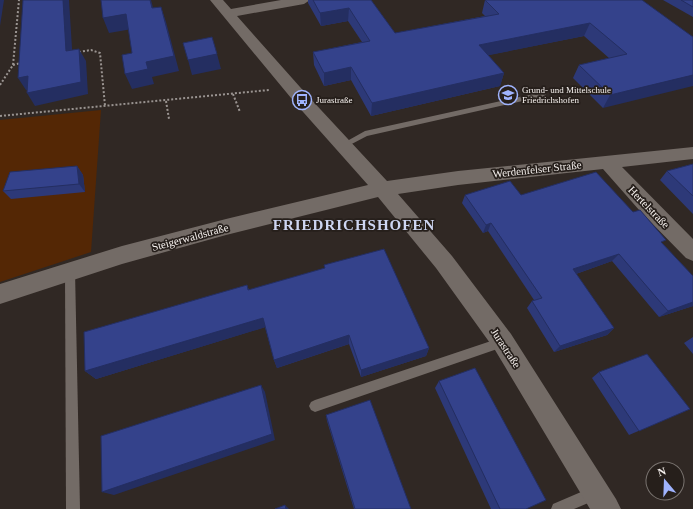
<svg xmlns="http://www.w3.org/2000/svg" width="693" height="509" font-family="'Times New Roman',serif">
<style>
.green{fill:#542705}
.lines{fill:none;stroke-linecap:round;stroke-linejoin:round}
.path{stroke:#9a9491;stroke-width:2;stroke-dasharray:2 2;stroke-linecap:butt}
.service{fill:#736b66;fill-rule:evenodd}
.minor{fill:#736b66;fill-rule:evenodd}
.wall{fill:#2d3978}
.shaded-wall{fill:#242e61}
.building{fill:#34428b;stroke:#242e61}
.labels{text-anchor:middle;dominant-baseline:central;stroke-width:3.5;stroke-linejoin:round;paint-order:stroke}
.far-poi-label{font-size:9px;fill:#f6f1ee;stroke:#261f1b;text-anchor:start}
.street-label{font-size:11px;fill:#f6f1ee;stroke:#261f1b}
.district-label{font-size:15px;font-weight:bold;letter-spacing:1px;fill:#ced6f2;stroke:#261f1b}
</style>
<rect width="100%" height="100%" fill="#302824"/>
<!-- green -->
<path class="green" d="M101,110L91,252L0,282V120Z"/>
<g class="lines">
<!-- path -->
<g class="path">
<path d="M79,52L91,50L100,53L105,106"/>
<path d="M13,65L21,63"/>
<path d="M0,85L13,65L19,0"/>
<path d="M233,94L240,112"/>
<path d="M166,101L169,119"/>
<path d="M0,116L269,90"/>
</g>
<!-- service -->
<g class="service">
<path d="M542,92L546,94L545,96L367,136L344,148L340,145L365,131Z"/>
<path d="M70,267L74,268L75,271L80,509H66L65,271L66,268Z"/>
<path d="M503,337L507,338L509,342L507,346L503,347L315,412L311,410L309,406L311,402L315,400Z"/>
<path d="M595,486L600,488L602,493L600,498L574,509H551L553,504Z"/>
</g>
<!-- minor -->
<path class="minor" d="M210,0H223L231,9L281,0H310L304,4L237,16L308,96L387,181L458,171L693,147V159L622,167L693,239V261L686,258L640,211L603,169L458,185L398,194L452,256L511,334L616,499L621,509H590L495,350L436,268L378,197L226,235L122,264L0,304V284L122,246L226,219L368,185L296,104Z"/>
</g>
<!-- wall -->
<g class="wall">
<path d="M308,0H371L395,33L485,16L482,13L485,0L693,37L603,108L573,78L579,65L609,58L584,36L488,55L504,73L500,86L371,116L351,80L324,86L314,65L313,52L362,42L348,21L321,26L308,3Z"/>
<path d="M663,0H693V17Z"/>
<path d="M693,164V214L660,180L667,171Z"/>
<path d="M77,166L83,175L85,192L11,199L3,191Z"/>
<path d="M465,195H521L633,212L693,276V306L659,317L612,261L576,274L614,328L607,335L554,352L527,308L532,301L534,300L488,231L483,233L462,203Z"/>
<path d="M324,265L429,348L426,356L361,377L349,344L277,368L274,360L265,327L96,379L85,371L247,285L249,290L325,268Z"/>
<path d="M693,337V354L684,343Z"/>
<path d="M599,372L690,409L629,435L592,378Z"/>
<path d="M439,381L526,509H491L435,388Z"/>
<path d="M326,415L411,509H354L327,421Z"/>
</g>
<!-- shaded-wall -->
<g class="shaded-wall">
<path d="M0,0H4L0,26Z"/>
<path d="M63,0H69L73,64L66,51Z"/>
<path d="M150,0H151L157,23L152,8Z"/>
<path d="M161,7L166,22L179,71L152,77L154,84L132,89L125,74Z"/>
<path d="M349,8L348,21L321,26L320,13Z"/>
<path d="M126,14L132,29L109,33L103,18Z"/>
<path d="M590,23L584,36L475,58L479,45Z"/>
<path d="M79,49L86,61L88,94L35,106L27,93Z"/>
<path d="M217,54L221,69L192,75L188,60Z"/>
<path d="M351,67V80L324,86V73Z"/>
<path d="M504,73L500,86L371,116L372,103Z"/>
<path d="M693,75V86L603,108L610,95Z"/>
<path d="M28,76L36,88L26,90L18,78Z"/>
<path d="M77,166L83,175L85,192L79,184Z"/>
<path d="M491,223L488,231L483,233L486,225Z"/>
<path d="M619,254L612,261L567,277L573,269Z"/>
<path d="M693,302V306L659,317L668,311Z"/>
<path d="M263,318L266,327L96,379L85,371Z"/>
<path d="M614,328L607,335L554,352L560,346Z"/>
<path d="M349,335V344L277,368L274,360Z"/>
<path d="M429,348L426,356L361,377V370Z"/>
<path d="M261,385L265,392L275,440L114,495L102,492Z"/>
<path d="M285,505L289,509H286Z"/>
</g>
<!-- building -->
<g class="building">
<path d="M23,0H63L66,51L79,49L81,82L27,93L28,76L18,78Z"/>
<path d="M101,0H150L152,8L161,7L174,56L146,62L148,69L125,74L122,55L132,53L126,14L103,18Z"/>
<path d="M313,0H371L395,33L499,14L485,0H642L693,37V75L610,95L579,65L627,54L590,23L479,45L504,73L372,103L351,67L324,73L313,52L370,41L349,8L320,13Z"/>
<path d="M681,0H693V7Z"/>
<path d="M212,37L217,54L188,60L183,43Z"/>
<path d="M693,164V196L667,171Z"/>
<path d="M77,166L79,184L3,191L10,172Z"/>
<path d="M596,172L633,212L640,210L666,240L661,242L693,276V302L668,311L619,254L573,269L614,328L560,346L532,301L542,298L491,223L486,225L465,195L510,181L521,195Z"/>
<path d="M384,249L429,348L361,370L349,335L274,360L263,318L85,371L84,332L247,285L248,290L325,268L324,265Z"/>
<path d="M647,354L690,409L639,431L599,372Z"/>
<path d="M475,368L546,500L526,509H500L439,381Z"/>
<path d="M261,385L272,434L102,492L101,436Z"/>
<path d="M370,400L411,509H355L326,415Z"/>
<path d="M285,505L286,509H275Z"/>
</g>
<!-- icons -->
<defs>
<symbol id="school-ring" viewBox="-11 -11 22 22"><circle r="9.5" fill="#261f1b" stroke="#9fb3fd" stroke-width="1.5"/><path d="M0-5L7-2L0 1L-7-2ZM-4 1L0 2.5L4 1V4Q0 6-4 4Z" fill="#9fb3fd"/></symbol>
<symbol id="bus-ring" viewBox="-11 -11 22 22"><circle r="9.5" fill="#261f1b" stroke="#9fb3fd" stroke-width="1.5"/><path d="M-5-6H5V4H4V6H2V4H-2V6H-4V4H-5ZM-3.5-4V0h7V-4ZM-3.5 1.2v1.5H-2V1.2ZM2 1.2v1.5H3.5V1.2Z" fill="#9fb3fd"/></symbol>
</defs>
<g fill-rule="evenodd">
<use href="#school-ring" x="497" y="84" width="22" height="22"/>
<use href="#bus-ring" x="291" y="89" width="22" height="22"/>
</g>
<g class="labels">
<!-- far-poi labels -->
<g class="far-poi-label">
<text x="522" y="90">Grund- und Mittelschule<tspan x="522" dy="10">Friedrichshofen</tspan></text>
<text x="316" y="100">Jurastraße</text>
</g>
<!-- street labels -->
<g class="street-label">
<text transform="translate(537 169) rotate(-6)">Werdenfelser Straße</text>
<text transform="translate(649 207) rotate(46)">Hertelstraße</text>
<text transform="translate(190 237) rotate(-15)">Steigerwaldstraße</text>
<text transform="translate(506 348) rotate(57)">Jurastraße</text>
</g>
<!-- district labels -->
<g class="district-label">
<text x="354" y="225">FRIEDRICHSHOFEN</text>
</g>
</g>
<!-- north arrow -->
<g transform="translate(665 481) rotate(341)"><circle r="19" fill="#261f1b" stroke="#79736f"/>
<path d="M0-3L7 15L0 10L-7 15Z" fill="#9fb3fd"/>
<text y="-6" font-size="11" font-weight="bold" text-anchor="middle" fill="#f6f1ee">N</text>
</g>
</svg>
